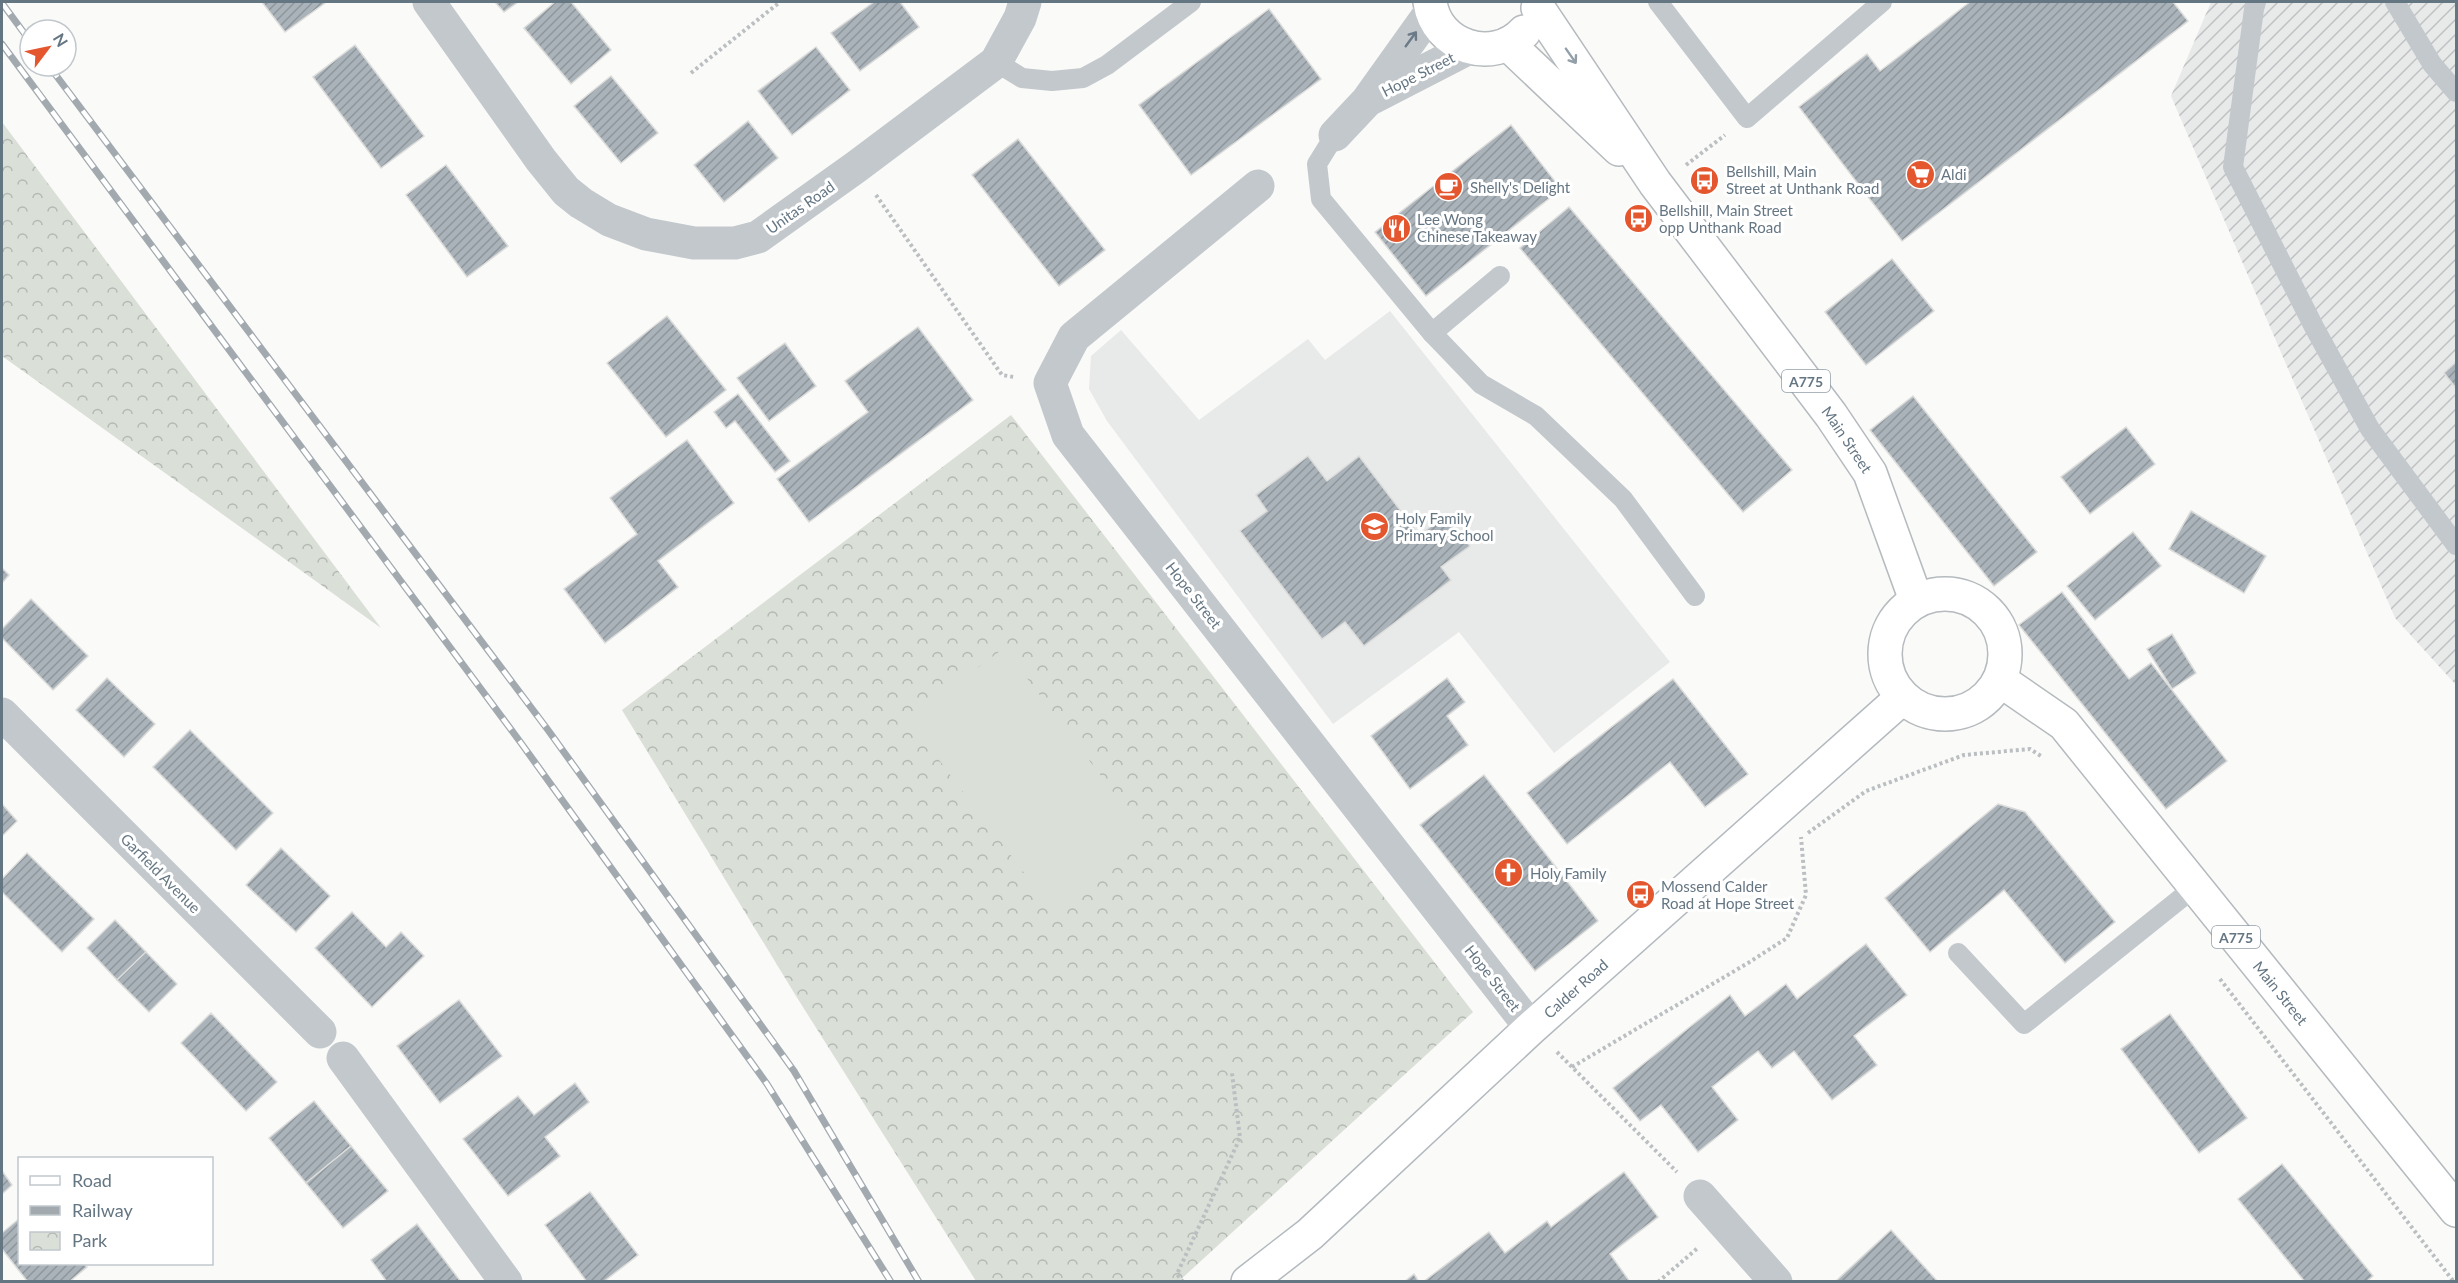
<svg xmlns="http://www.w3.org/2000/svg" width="2458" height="1283" font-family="Lato,sans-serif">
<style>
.built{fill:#e8e9e9}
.industrial{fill:url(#industrial-furrows)}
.park{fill:url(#park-crowns)}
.pitch{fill:#dadfd7}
.building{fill:url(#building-hatch);stroke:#dcdcda;stroke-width:1.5}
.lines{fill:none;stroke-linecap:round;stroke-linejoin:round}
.secondary-casing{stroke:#b3babf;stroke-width:36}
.primary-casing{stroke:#b5babe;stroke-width:36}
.path{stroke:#bbbfc2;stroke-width:4;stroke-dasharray:3 3;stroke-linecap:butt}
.service{stroke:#c3c8cc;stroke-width:20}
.minor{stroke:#c3c8cc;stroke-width:33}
.secondary{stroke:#fff;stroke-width:33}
.primary{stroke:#fff;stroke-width:33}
.rail-casing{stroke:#a2aab0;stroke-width:7}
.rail{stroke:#fff;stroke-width:4.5;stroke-dasharray:14;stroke-linecap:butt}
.oneway{stroke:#6a7a87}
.oneway2{stroke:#939fa8}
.labels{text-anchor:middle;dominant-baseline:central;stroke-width:6;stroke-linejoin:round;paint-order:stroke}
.shield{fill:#fff;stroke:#939fa8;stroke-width:1.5}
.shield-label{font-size:14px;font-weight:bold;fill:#657683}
.street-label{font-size:15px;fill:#657683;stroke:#fff}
.poi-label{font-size:15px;fill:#657683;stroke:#fff;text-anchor:start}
</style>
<defs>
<pattern id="industrial-furrows" width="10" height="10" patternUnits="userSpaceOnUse" patternTransform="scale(1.5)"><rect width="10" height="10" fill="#e8e9e9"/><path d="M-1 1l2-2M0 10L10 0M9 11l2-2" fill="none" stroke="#c0c1c2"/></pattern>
<pattern id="park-crowns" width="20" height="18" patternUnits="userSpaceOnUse" patternTransform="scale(1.5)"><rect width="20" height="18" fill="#dadfd7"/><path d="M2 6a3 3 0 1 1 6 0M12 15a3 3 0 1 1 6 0" fill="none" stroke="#b4b9b4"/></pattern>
<pattern id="building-hatch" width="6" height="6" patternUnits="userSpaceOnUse" patternTransform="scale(1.5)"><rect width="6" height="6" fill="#aab3b9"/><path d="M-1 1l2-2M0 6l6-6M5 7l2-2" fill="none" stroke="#8e969c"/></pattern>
</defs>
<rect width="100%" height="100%" fill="#fafaf8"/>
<!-- built -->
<path class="built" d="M1390,311L1670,662L1554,753L1459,632L1333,724L1107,421L1089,389L1091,356L1121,330L1199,420L1308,339L1325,360Z"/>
<!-- industrial -->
<path class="industrial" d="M2211,2H2456V685L2395,618L2171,96Z"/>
<!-- park -->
<g class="park">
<path d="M2,122L381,628L2,356Z"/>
<path d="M1011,415L1473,1012L1179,1281H976L796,996L622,710Z"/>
</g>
<!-- pitch -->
<path class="pitch" d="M1004,648L1148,838L1052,910L909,720Z"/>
<!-- building -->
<g class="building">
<path d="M262,2H324L325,3L285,32Z"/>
<path d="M495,2H518L504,12Z"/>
<path d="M555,2H571L611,50L571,84L524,28Z"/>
<path d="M874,2H900L919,27L860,71L831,33Z"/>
<path d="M1970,2H2173L2188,21L1902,241L1799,107L1867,54L1880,71Z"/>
<path d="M1269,9L1321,79L1191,175L1139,105Z"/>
<path d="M355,45L424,136L381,168L313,77Z"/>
<path d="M816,47L850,90L792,135L758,91Z"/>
<path d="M611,76L658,133L621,163L574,106Z"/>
<path d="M748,121L778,158L724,202L694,165Z"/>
<path d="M1511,125L1561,189L1426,296L1375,232Z"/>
<path d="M1018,139L1105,250L1059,286L972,175Z"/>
<path d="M446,165L508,246L467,277L406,195Z"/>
<path d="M1569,207L1792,470L1743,512L1520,248Z"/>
<path d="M1892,259L1934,311L1866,365L1825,312Z"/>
<path d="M667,316L726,390L666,437L607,363Z"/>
<path d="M918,327L973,400L809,522L777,479L868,412L845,381Z"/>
<path d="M785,343L816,386L769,421L737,378Z"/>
<path d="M2456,362V388L2444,373Z"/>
<path d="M738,394L790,461L775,472L735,421L726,428L714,412Z"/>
<path d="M1913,396L2037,552L1994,586L1870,430Z"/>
<path d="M2126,427L2155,464L2090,514L2061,477Z"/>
<path d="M687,440L734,503L658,561L678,587L605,643L564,589L637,534L610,498Z"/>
<path d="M1308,456L1327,481L1359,456L1419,535L1447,515L1470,546L1441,567L1451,580L1364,646L1345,622L1322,639L1240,531L1267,511L1256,495Z"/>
<path d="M2191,511L2266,556L2244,593L2169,549Z"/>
<path d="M2133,532L2161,566L2095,620L2067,586Z"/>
<path d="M2,568L9,575L2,583Z"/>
<path d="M2062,592L2129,679L2151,663L2227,761L2166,809L2019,625Z"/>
<path d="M31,599L88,656L53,690L2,638V629Z"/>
<path d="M2172,634L2196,673L2172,689L2147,649Z"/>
<path d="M107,678L155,724L124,757L76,710Z"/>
<path d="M1447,678L1465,702L1447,716L1468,745L1410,789L1371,736Z"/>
<path d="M1673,679L1748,774L1705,807L1670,762L1567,844L1527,793Z"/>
<path d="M190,730L273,813L236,850L153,767Z"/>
<path d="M1484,775L1598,921L1535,971L1420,825Z"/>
<path d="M2,804L17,821L2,836Z"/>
<path d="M1998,804L2025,812L2115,922L2065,963L2004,890L1930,952L1885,898Z"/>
<path d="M281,848L330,896L296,932L246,885Z"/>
<path d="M27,853L94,919L62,952L2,892V879Z"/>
<path d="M352,912L386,947L401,932L424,956L372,1007L315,948Z"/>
<path d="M115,920L146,952L117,980L87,948Z"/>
<path d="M1866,944L1907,995L1854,1036L1877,1065L1832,1100L1794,1051L1772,1068L1758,1051L1712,1087L1738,1120L1698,1152L1661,1105L1640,1121L1613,1088L1730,995L1745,1016L1786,984L1797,999Z"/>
<path d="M146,952L177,984L149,1012L117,980Z"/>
<path d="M459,1000L502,1056L440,1103L397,1046Z"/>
<path d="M211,1013L277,1082L246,1111L181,1043Z"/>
<path d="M2170,1014L2247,1118L2199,1153L2121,1049Z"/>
<path d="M575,1083L589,1102L545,1137L560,1156L508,1196L463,1139L518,1096L534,1115Z"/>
<path d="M314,1101L351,1146L306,1183L269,1138Z"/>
<path d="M351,1146L388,1191L343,1228L306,1183Z"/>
<path d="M2282,1164L2373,1276L2366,1282H2305L2238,1199Z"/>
<path d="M2,1171L12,1185L2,1194Z"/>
<path d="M1624,1172L1658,1217L1610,1254L1630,1282H1423L1489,1232L1505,1253L1547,1221L1551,1227Z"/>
<path d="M590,1192L638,1255L603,1282H587L545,1225Z"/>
<path d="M20,1218V1264H84L87,1267L69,1282H28L2,1249V1233Z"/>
<path d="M417,1224L461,1282H387L371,1260Z"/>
<path d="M1891,1230L1938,1282L1836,1281Z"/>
<path d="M1414,1274L1419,1282H1404Z"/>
</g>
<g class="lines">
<defs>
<g id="secondary">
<path id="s1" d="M1248,1282L1310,1234L1531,1028L1903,697"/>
</g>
<g id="primary">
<path d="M1430,2C1436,47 1493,65 1524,32"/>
<path id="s2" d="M1538,8L1655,183L1831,415L1870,473L1916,600"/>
<path d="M1508,44L1619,149"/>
<circle cx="1945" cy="654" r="60"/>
<path id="s3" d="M2000,680L2064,724L2456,1210"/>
</g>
</defs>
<!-- secondary casing -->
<use href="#secondary" class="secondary-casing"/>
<!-- primary casing -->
<use href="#primary" class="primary-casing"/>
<!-- path -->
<g class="path">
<path d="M691,73L780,2"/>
<path d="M1686,165L1725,135"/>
<path d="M876,195L1002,375L1014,377"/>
<path d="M1808,833L1866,791L1964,755L2030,749L2041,756"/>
<path d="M2220,979L2454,1282"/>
<path d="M1557,1052L1677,1172"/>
<path d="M1572,1067L1748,963L1787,938L1806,895L1801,837"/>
<path d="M1183,1282L1177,1274L1240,1138L1232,1073"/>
<path d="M1658,1282L1699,1247"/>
</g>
<!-- service -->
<g class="service">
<path d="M1658,2L1747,118L1882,2"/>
<path d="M2256,2L2254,9L2233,167L2314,327L2370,429L2456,545"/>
<path d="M2395,2L2432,64L2456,92"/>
<path d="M996,62L1022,78L1052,81L1083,78L1107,65L1191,2"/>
<path d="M1335,135L1317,164L1321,199L1432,333L1481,384L1536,416L1623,499L1695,596"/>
<path d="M1432,333L1500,276"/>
<path d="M1958,953L2024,1024L2195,887"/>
</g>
<!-- minor -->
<g class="minor">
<path d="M429,2L541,160L566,191L581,203L609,220L646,234L694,243H735L758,237L856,167L996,62L1020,18L1025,2"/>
<path d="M1372,98L1469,48"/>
<path d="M1335,135L1367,101L1432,10"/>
<path d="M1258,186L1074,337L1050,383L1068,435L1531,1028"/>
<path d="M2,714L320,1032"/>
<path d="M343,1058L506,1282"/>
<path d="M1700,1196L1776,1282"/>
</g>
<!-- secondary -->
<use href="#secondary" class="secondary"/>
<!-- primary -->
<use href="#primary" class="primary"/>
<defs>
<g id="rail">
<path d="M2,3L30,41"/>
<path d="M2,44L521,743L767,1084L891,1282"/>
<path d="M49,66L548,730L794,1071L919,1282"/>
</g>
</defs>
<!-- rail casing -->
<use href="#rail" class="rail-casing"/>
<!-- rail -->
<use href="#rail" class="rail"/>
</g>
<!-- one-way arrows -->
<defs><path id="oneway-shaft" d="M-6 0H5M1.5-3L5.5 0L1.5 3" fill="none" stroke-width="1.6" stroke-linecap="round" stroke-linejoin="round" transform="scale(1.5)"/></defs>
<use class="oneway" href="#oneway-shaft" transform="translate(1411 39) rotate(-54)"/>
<use class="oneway2" href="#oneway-shaft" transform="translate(1571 56) rotate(55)"/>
<!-- icons -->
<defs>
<symbol id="supermarket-disc" viewBox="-11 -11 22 22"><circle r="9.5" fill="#e4572e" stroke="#fff"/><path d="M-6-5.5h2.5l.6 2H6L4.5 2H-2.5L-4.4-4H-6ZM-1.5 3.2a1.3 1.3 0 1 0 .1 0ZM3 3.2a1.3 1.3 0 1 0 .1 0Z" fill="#fff"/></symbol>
<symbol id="bus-disc" viewBox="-11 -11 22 22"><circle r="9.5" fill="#e4572e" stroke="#fff"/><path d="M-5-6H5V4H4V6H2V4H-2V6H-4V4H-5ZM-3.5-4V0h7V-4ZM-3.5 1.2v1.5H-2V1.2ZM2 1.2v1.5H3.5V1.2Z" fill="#fff"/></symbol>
<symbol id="cafe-disc" viewBox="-11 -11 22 22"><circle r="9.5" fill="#e4572e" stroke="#fff"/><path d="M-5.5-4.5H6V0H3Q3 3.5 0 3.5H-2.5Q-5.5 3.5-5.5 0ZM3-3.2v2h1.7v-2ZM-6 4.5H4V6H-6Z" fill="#fff"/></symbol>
<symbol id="restaurant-disc" viewBox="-11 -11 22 22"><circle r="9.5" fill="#e4572e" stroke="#fff"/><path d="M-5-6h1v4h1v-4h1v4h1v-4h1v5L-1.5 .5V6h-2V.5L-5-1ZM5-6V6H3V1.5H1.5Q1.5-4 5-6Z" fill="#fff"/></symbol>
<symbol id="school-disc" viewBox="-11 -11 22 22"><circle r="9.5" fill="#e4572e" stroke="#fff"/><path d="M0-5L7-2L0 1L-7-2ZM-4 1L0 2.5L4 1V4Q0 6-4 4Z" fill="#fff"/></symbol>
<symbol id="church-disc" viewBox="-11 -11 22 22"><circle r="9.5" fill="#e4572e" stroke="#fff"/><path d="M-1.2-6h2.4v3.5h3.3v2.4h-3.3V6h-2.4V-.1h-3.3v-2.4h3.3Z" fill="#fff"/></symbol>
</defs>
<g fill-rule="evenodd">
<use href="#supermarket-disc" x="1904" y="158" width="33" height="33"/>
<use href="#bus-disc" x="1688" y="164" width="33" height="33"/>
<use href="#cafe-disc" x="1432" y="170" width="33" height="33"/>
<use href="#bus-disc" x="1622" y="202" width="33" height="33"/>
<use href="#restaurant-disc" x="1380" y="212" width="33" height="33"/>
<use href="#school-disc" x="1358" y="510" width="33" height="33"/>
<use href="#church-disc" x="1492" y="856" width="33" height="33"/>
<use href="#bus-disc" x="1624" y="878" width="33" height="33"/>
</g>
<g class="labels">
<!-- shield labels -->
<g class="shield">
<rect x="1782" y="370" width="48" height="22" rx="4.5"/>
<rect x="2212" y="926" width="48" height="22" rx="4.5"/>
</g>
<g class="shield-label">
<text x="1806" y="381">A775</text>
<text x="2236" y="937">A775</text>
</g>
<!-- street labels -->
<g class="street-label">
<text transform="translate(1418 74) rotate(-27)">Hope Street</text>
<text transform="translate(800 207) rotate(-35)">Unitas Road</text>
<text stroke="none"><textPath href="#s2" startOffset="531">Main Street</textPath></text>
<text transform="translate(1194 595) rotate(52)">Hope Street</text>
<text transform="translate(161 873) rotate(45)">Garfield Avenue</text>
<text transform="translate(1493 978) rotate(52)">Hope Street</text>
<text stroke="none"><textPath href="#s1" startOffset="440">Calder Road</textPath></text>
<text stroke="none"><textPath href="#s3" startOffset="423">Main Street</textPath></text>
</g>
<!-- poi labels -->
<g class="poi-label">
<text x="1726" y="171">Bellshill, Main<tspan x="1726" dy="17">Street at Unthank Road</tspan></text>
<text x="1941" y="174">Aldi</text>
<text x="1470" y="187">Shelly's Delight</text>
<text x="1659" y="210">Bellshill, Main Street<tspan x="1659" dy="17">opp Unthank Road</tspan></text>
<text x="1417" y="219">Lee Wong<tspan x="1417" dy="17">Chinese Takeaway</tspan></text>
<text x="1395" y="518">Holy Family<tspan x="1395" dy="17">Primary School</tspan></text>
<text x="1530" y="873">Holy Family</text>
<text x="1661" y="886">Mossend Calder<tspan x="1661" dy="17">Road at Hope Street</tspan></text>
</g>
</g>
<!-- border -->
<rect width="2458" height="1283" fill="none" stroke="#657683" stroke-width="6"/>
<!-- legend -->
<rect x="18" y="1157" width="195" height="108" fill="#ffffff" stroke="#c1c8cd" stroke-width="1.5"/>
<rect x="30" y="1176" width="30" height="9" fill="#ffffff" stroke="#c1c8cd" stroke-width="1.5"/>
<text x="72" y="1187" font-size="18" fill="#657683">Road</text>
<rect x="30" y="1206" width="30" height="9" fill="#a2aab0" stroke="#c1c8cd" stroke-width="1.5"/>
<text x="72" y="1217" font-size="18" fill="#657683">Railway</text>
<rect x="30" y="1232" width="30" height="18" fill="url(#park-crowns)" stroke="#c1c8cd" stroke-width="1.5"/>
<text x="72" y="1247" font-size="18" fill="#657683">Park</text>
<!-- north arrow -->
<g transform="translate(48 48) rotate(58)"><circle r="28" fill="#ffffff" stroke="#c1c8cd" stroke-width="1.5"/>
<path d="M0-4.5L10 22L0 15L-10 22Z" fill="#e4572e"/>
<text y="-9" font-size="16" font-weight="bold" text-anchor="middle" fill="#657683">N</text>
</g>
</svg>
